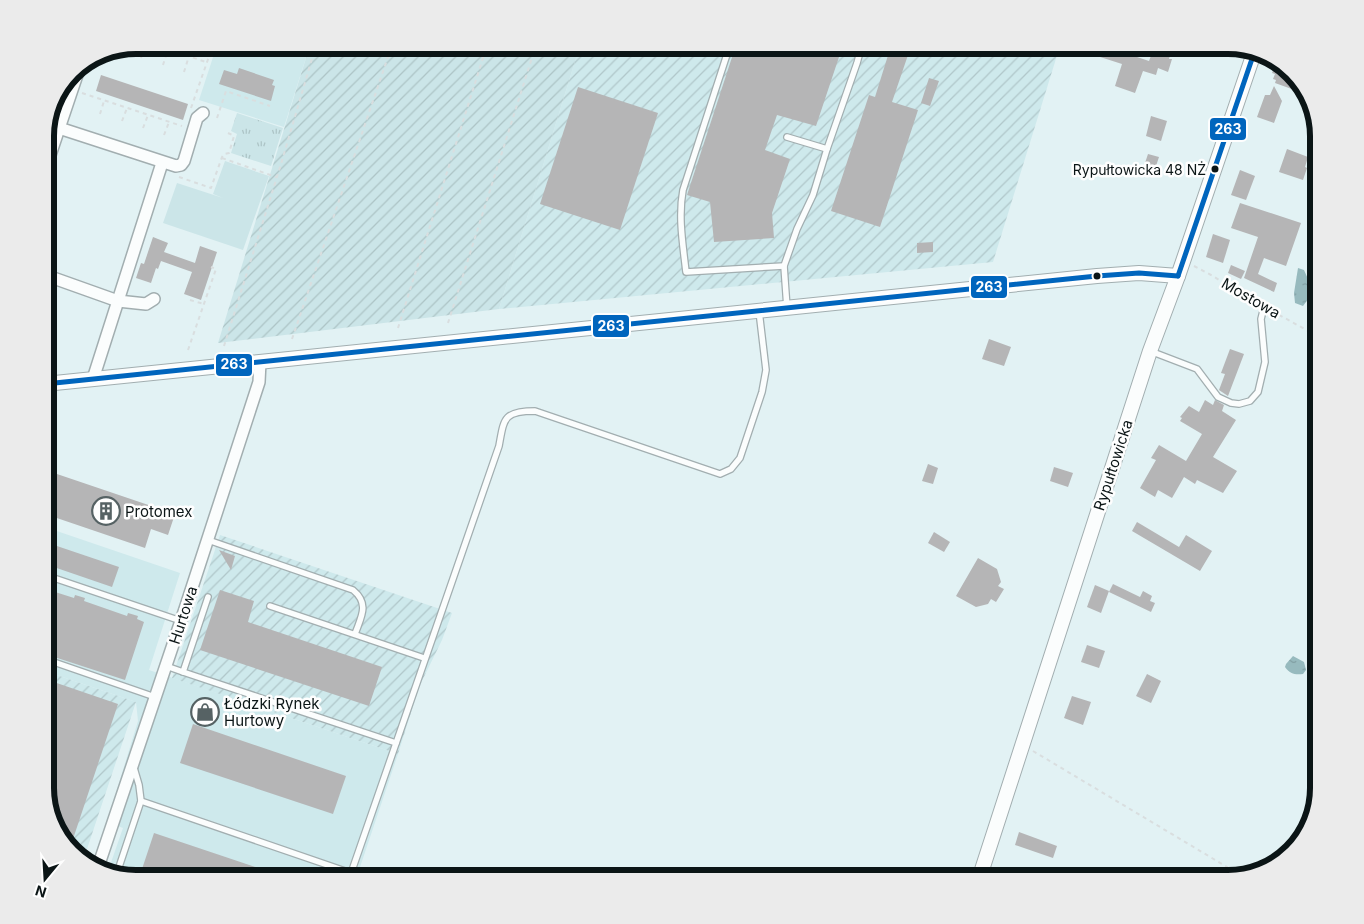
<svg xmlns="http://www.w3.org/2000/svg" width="1364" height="924" font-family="Inter,sans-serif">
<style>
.built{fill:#cee9ec}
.industrial{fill:url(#industrial-furrows)}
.grass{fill:#cbe5e8}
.park{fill:url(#park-tufts)}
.garden{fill:url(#garden-furrows)}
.water{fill:url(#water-ripples)}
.building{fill:#b5b5b6}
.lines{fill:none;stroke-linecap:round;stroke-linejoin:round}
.service-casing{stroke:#a2aeb0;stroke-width:8}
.minor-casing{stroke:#a2aeb0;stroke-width:14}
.tertiary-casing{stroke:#a2aeb0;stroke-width:16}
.path{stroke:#d9dedf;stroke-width:2;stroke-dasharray:4 4;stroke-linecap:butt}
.service{stroke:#fbfdfd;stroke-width:5.5}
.minor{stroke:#fbfdfd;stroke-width:11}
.tertiary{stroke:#fbfdfd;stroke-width:14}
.bus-1-casing{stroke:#fefefe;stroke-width:9}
.bus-1{stroke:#0065bd;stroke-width:5}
.bus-dot{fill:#0b1516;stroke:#fefefe;stroke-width:2}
.labels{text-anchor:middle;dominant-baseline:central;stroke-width:5;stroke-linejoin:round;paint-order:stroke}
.bus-label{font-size:14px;fill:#0b1516;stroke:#fefefe;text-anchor:end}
.street-label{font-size:15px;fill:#0b1516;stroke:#fefefe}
.poi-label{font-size:15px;fill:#0b1516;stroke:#fefefe;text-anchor:start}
.rim{fill:none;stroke:#0b1516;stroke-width:6}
.line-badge{stroke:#fefefe;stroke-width:2}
.badge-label{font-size:14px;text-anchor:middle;font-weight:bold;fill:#fff}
</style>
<defs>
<pattern id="industrial-furrows" width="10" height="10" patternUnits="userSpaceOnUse" patternTransform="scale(1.25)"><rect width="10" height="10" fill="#cee9ec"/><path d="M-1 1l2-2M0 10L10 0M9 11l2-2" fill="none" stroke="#b0c7ca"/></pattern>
<pattern id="park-tufts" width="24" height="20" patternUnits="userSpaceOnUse" patternTransform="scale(1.25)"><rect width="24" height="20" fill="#cbe5e8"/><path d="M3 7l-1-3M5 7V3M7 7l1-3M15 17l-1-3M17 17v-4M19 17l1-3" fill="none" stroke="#adc4c6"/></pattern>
<pattern id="garden-furrows" width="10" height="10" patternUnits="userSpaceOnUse" patternTransform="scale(1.25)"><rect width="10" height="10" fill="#cbe5e8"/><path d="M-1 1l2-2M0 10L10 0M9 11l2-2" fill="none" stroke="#adc4c6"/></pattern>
<pattern id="water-ripples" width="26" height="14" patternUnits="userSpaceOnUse" patternTransform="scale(1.25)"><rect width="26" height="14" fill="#97babe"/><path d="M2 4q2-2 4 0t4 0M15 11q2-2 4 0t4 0" fill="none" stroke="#819fa3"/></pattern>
</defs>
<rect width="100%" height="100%" fill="#e2f2f4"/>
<!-- built -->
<g class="built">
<path d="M217,45H310L284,127L199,100Z"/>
<path d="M45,527L180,573L149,670L398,754L356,879H135L108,871L123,828L107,822L138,721L136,702L45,671Z"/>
</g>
<!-- industrial -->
<g class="industrial">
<path d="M580,45H1047L1059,49L993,262L499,309Z"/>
<path d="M220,535L452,613L442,640L419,687L398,754L172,678Z"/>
<path d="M45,671L136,702L83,861L57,834L45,794Z"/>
</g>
<!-- grass -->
<path class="grass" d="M225,161L269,176L243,250L163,223L177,183L223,198L213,194Z"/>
<!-- park -->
<path class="park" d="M237,113L283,128L271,166L231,153L237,134L231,131Z"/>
<!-- garden -->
<path class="garden" d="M310,45H580L499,309L218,343Z"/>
<!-- water -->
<g class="water">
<path d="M1298,268L1304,270L1308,279L1313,282L1309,298L1303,306L1295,303L1294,293Z"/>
<path d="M1293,656L1304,662L1306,670L1303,674C1295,675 1290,674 1285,667L1286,664Z"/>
</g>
<!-- building -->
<g class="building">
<path d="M178,45H208L205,56L177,47Z"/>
<path d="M736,45H843L816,126L777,115L765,150L790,159L772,213L774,238L714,242L710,202L687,195Z"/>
<path d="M1101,45L1149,61L1155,45H1173L1169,59H1172L1168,72L1158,68L1156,75L1143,71L1135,93L1115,86L1122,64L1097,56Z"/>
<path d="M890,49L908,55L892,102L918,110L880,227L831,211L869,95L875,97Z"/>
<path d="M1275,65L1287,69L1302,85L1300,92L1275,83L1276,80L1273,79L1275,74L1272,73Z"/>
<path d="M239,68L274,80L272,85L275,86L271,101L219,84L224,70L237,74Z"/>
<path d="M101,75L188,104L183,120L96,91Z"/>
<path d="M929,78L939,81L930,106L921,103Z"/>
<path d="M1274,86L1282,101L1274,123L1257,117L1265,95H1270Z"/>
<path d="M578,87L658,113L620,230L540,204Z"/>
<path d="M1151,116L1167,121L1161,141L1146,136Z"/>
<path d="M1287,149L1308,157L1305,167L1307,168L1303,180L1279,172Z"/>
<path d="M1148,154L1159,157L1153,175L1142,172Z"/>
<path d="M1240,170L1255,176L1246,200L1231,195Z"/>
<path d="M1240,203L1301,223L1286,266L1264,258L1258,274L1277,283L1274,292L1244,278L1258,237L1231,228Z"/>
<path d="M1213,234L1230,240L1223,263L1206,257Z"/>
<path d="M153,237L168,243L164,252L195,263L200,246L217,252L201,300L184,294L192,272L161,261L158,269L156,268L151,283L136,278L141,263L144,264Z"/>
<path d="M933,242V252L917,253V243Z"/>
<path d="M1231,265L1245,271L1241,279L1228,273Z"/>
<path d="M989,339L1011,347L1004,366L982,359Z"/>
<path d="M1230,349L1244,354L1228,396L1219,390L1225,374L1221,373Z"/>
<path d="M1205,400L1213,405L1215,400L1224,405L1222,411L1236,420L1213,457L1237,471L1223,493L1197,480L1195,484L1184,477L1172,498L1158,490L1155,497L1140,488L1156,460L1151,458L1159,445L1186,461L1202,434L1180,421L1182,418L1180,417L1189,406L1199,412Z"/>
<path d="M928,464L938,468L933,484L922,481Z"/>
<path d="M1054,467L1073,473L1068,487L1050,481Z"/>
<path d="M54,473L175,514L168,535L151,529L145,548L45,514V500Z"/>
<path d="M1137,522L1179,547L1186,535L1212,551L1200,571L1132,531Z"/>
<path d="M934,532L950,542L944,552L928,543Z"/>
<path d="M51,544L119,567L112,587L45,564Z"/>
<path d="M219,550L235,556L231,570Z"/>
<path d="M978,558L997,569L1001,582L998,586L1004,589L996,602L991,599L988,604L976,607L956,596Z"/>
<path d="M1113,584L1140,597L1143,591L1152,596L1150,601L1155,603L1151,612L1109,592Z"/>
<path d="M1095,585L1109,591L1101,613L1087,607Z"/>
<path d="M220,590L254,601L248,622L382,667L369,706L200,650Z"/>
<path d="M52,591L74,598L75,595L85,598L84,601L127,616L128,613L138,616L137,619L144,622L125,680L45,654V611Z"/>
<path d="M1087,645L1105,651L1099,668L1081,662Z"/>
<path d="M1147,674L1161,681L1151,703L1136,696Z"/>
<path d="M45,679L118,704L70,848L57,834L45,794Z"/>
<path d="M1072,696L1091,702L1083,725L1064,718Z"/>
<path d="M193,724L346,776L333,814L180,763Z"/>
<path d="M1019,832L1057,846L1053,858L1015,845Z"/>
<path d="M154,833L285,877V879H164L141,872Z"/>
</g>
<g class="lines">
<defs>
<g id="service">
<path d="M730,45L683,190C678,217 683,245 686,272L784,266"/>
<path d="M787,137L827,149"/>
<path d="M787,308L784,266L797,229L813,195L827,149L857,63L862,45"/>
<path d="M1150,351L1197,369L1218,397L1231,403L1239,404L1250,401L1258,392L1265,362L1261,319L1264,307"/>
<path d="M208,540L353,590C370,604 361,617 355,634"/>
<path d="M45,575L181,621"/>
<path d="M270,606L424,658"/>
<path d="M45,659L155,697"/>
<path d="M166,666L183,672L208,597"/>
<path d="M183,672L396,743"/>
<path d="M141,801L351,873"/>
<path d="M117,873L141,801L139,785L134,768"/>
<path d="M349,879L499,446C504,419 503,411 535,411L720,474L731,469L740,458L762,392L766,370L759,311"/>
</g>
<g id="minor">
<path d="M59,128L176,166L181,165L184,161L197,118L203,113"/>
<path d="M45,170L80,66"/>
<path d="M45,275L118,301L146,304L154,299"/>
<path d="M93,379L162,163"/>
<path d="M98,867L185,609L259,382L260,362"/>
</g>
<g id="tertiary">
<path d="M45,384L1097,276L1139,273L1178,276"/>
<path d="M979,879L1150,351L1178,276L1254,53"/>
</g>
</defs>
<!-- service casing -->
<use href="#service" class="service-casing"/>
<!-- minor casing -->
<use href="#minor" class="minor-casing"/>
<!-- tertiary casing -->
<use href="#tertiary" class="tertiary-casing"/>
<!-- path -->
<g class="path">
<path d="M155,45L206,62"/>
<path d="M120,51L121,48"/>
<path d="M141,58L146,45"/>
<path d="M163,65L168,49"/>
<path d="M184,72L189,56"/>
<path d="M82,93L182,126"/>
<path d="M191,108L213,45"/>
<path d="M100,114L104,101"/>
<path d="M217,118L226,91L270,106"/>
<path d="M122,121L127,108"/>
<path d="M143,128L148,115"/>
<path d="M164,135L169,122"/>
<path d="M222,158L276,177"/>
<path d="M179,177L211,188L222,157L224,154L229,153L234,136L228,133"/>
<path d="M1194,266L1211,275L1257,303"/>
<path d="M190,300L204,304"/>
<path d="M1272,311L1319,337"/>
<path d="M448,323L536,45"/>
<path d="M398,328L487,45"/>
<path d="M292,339L392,45"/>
<path d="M224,346L281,164L316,45"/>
<path d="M188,350L216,269L211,267"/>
<path d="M1033,751L1242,876"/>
</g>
<!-- service -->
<use href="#service" class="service"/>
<!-- minor -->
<use href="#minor" class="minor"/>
<!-- tertiary -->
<use href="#tertiary" class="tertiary"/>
<defs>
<g id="bus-1">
<path d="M1178,276L1254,53"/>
<path d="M45,384L1097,276L1139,273L1178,276"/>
</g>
</defs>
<!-- bus-1 casing -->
<use href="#bus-1" class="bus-1-casing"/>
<!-- bus-1 -->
<use href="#bus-1" class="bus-1"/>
</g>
<!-- icons -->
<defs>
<symbol id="building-ring" viewBox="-11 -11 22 22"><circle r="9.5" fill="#fefefe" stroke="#566264" stroke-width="1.5"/><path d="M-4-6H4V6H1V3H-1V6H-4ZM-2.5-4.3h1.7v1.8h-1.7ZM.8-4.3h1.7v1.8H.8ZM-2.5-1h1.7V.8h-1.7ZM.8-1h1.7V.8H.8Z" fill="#566264"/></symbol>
<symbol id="shop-ring" viewBox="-11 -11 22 22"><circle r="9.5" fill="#fefefe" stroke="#566264" stroke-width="1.5"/><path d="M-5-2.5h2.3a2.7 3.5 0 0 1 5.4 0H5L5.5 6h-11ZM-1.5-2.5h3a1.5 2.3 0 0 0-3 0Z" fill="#566264"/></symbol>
</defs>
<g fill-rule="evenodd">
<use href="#building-ring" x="90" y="495" width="32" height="32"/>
<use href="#shop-ring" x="189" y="696" width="32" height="32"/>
</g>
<!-- markers -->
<g class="bus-dot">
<circle cx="1215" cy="169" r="4.5"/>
<circle cx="1097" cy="276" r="4.5"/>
</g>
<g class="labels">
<!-- bus labels -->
<g class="bus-label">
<text x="1206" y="169">Rypułtowicka 48 NŻ</text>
</g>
<!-- street labels -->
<g class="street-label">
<text transform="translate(1251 298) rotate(30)">Mostowa</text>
<text transform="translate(1113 465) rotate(-72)">Rypułtowicka</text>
<text transform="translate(183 615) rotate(-72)">Hurtowa</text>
</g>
<!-- poi labels -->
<g class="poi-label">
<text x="125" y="511">Protomex</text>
<text x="224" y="703">Łódzki Rynek<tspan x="224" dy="17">Hurtowy</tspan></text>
</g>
</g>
<!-- crop -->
<path d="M0 0H1364V924H0ZM136 54H1228A82 82 0 0 1 1310 136V788A82 82 0 0 1 1228 870H136A82 82 0 0 1 54 788V136A82 82 0 0 1 136 54Z" fill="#ebebeb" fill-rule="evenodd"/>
<path class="rim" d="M136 54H1228A82 82 0 0 1 1310 136V788A82 82 0 0 1 1228 870H136A82 82 0 0 1 54 788V136A82 82 0 0 1 136 54Z"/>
<g class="line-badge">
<rect x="1209" y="117" width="38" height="24" rx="5" fill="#0065bd"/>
<rect x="970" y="275" width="38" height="24" rx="5" fill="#0065bd"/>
<rect x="592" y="314" width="38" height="24" rx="5" fill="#0065bd"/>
<rect x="215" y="353" width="38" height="24" rx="5" fill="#0065bd"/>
</g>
<g class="badge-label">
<text x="1228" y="134">263</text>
<text x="989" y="292">263</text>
<text x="611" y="331">263</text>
<text x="234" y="369">263</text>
</g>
<!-- north arrow -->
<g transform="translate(45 879) rotate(198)" stroke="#fefefe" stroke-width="4" paint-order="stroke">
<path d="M0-4L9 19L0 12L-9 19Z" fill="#0b1516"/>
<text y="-8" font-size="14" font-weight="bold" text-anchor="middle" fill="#0b1516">N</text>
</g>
</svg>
